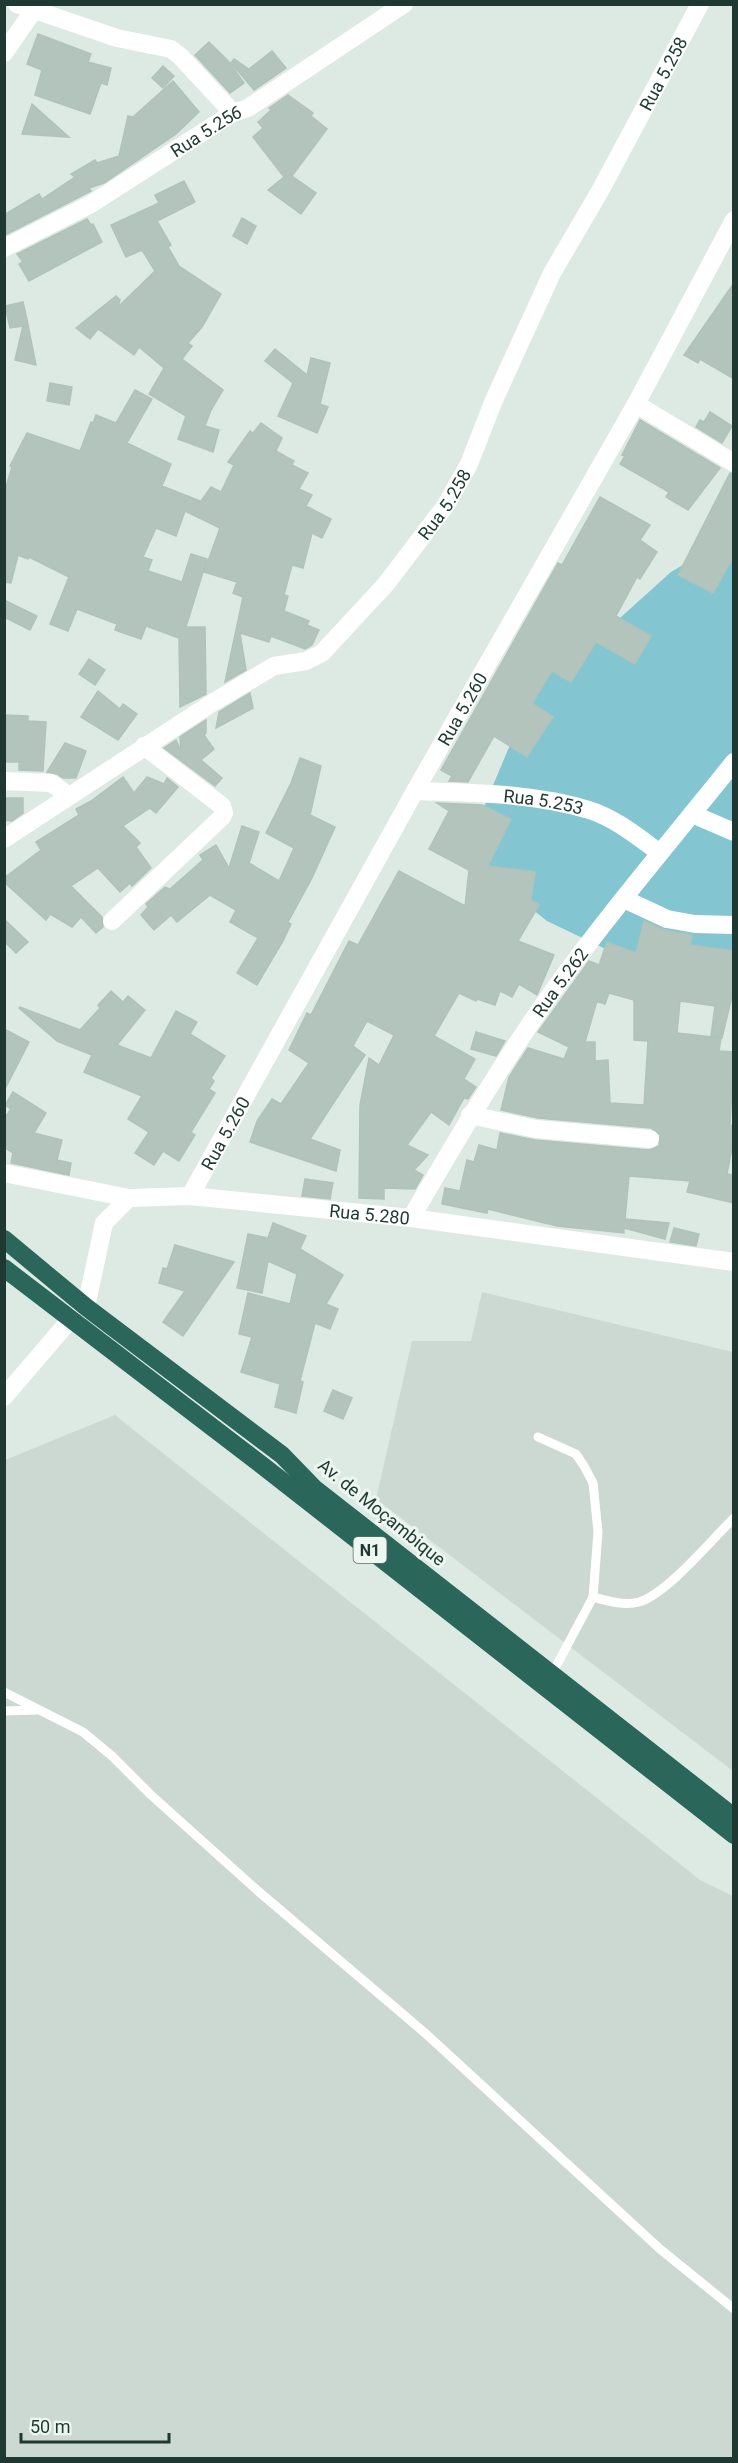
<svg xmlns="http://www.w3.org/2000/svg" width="738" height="2463" font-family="Roboto,sans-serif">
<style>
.built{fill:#ccd9d3}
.water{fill:#83c5d1}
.building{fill:#b3c4bd;stroke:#b0c3bb;stroke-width:1.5;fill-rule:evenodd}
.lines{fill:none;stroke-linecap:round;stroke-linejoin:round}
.lane{stroke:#fff;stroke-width:9}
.street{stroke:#fff;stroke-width:18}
.secondary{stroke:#fff;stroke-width:18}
.highway{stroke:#2a665a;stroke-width:18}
.labels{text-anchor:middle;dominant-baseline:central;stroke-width:6;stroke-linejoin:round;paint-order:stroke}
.shield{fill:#eef6f2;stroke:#5d726c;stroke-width:1.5}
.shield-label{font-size:16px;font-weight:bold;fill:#1f3932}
.street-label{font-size:18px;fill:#1f3932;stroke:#eef6f2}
</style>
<rect width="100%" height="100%" fill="#ddeae4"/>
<!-- built -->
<g class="built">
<path d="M482,1292L733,1352V1771L376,1499L412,1341H471Z"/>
<path d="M115,1415L700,1880L733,1896V2458H5V1460Z"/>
</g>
<!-- water -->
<path class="water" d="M733,535V981L614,953L547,921L472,862L476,826L512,740L554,665L611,626L671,572Z"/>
<!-- building -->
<g class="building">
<path d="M38,34L91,54L88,62L111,68L107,85L101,83L90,114L35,95L42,70L27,64Z"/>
<path d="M209,42L229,62L244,83L230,93L195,55Z"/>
<path d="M272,51L286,68L254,90L231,63L234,59L249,69Z"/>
<path d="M163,66L174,76L163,88L152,78Z"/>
<path d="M173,81L199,112L176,134L104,183L89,188L91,191L85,194L5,235L4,215L39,194L42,199L75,177L71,174L95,160L97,163L119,156L128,116L133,117Z"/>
<path d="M288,95L313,113L311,116L327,129L292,176L316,193L301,214L268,190L284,177L253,137L263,128L258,122L271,110L269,108Z"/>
<path d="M32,104L69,137L22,134Z"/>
<path d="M184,181L195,202L157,221L171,245L168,247L179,266L221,294L202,327L188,343L192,346L182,359L223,390L211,410L205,426L219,430L213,452L178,439L186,416L149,394L164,368L139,347L134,355L98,329L90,339L76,328L116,296L120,300L119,303L120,305L155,271L142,250L126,257L111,225L159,203L155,195Z"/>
<path d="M242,218L256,226L247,244L233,236Z"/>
<path d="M87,219L91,225L93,224L102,242L29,281L19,264L23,262L17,254Z"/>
<path d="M734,283V379L700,359L698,363L684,355Z"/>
<path d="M23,302L26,315L36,365L15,360L23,326L10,328L5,306Z"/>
<path d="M275,349L307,375L311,358L330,363L320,404L328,407L317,433L278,416L293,383L265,361Z"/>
<path d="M50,383L72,387L69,405L47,401Z"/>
<path d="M135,390L152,399L127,443L171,464L162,486L200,501L199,504L211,487L221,492L234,465L228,462L250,431L253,433L261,423L282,438L276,451L294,461L292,465L308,473L299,489L312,495L306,506L331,519L322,538L312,533L303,568L292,565L284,595L288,596L284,611L309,621L307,625L319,630L312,645L305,649L271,636L269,642L240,633L246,670L225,682L243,597L233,593L237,582L204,572L220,528L185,511L176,536L156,528L143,557L152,560L148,571L182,582L191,554L207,559L186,627H205L206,694L180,707L179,638L146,626L141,639L115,630L117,624L77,609L68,631L50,624L69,577L29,557L28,559L18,555L11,583L4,582V493L12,467L10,466L27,433L80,451L91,422L93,423L96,415L116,423Z"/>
<path d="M710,412L732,426L722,443L696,427L700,420L704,422Z"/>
<path d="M640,420L720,468L688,510L666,497L669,492L620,464L625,456L622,455Z"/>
<path d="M730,473L734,474V556L713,593L678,575Z"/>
<path d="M600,497L650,525L640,540L657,552L640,579L637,577L616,616L651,636L635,664L596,642L571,682L552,671L532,703L553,717L527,757L494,736L468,782L449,781L452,776L441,770L558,563L562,565Z"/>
<path d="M4,600L37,616L30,630L4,617Z"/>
<path d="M89,659L105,670L95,685L79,674Z"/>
<path d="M98,691L120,709L123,704L137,714L118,740L81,717Z"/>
<path d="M250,693L253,708L216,728L219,712Z"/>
<path d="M4,715L28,716V721L46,722L43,771L19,770V762H4Z"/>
<path d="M206,720V733L204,735L214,749L201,760L222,778L215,786L164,748L176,740L181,751L180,737Z"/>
<path d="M65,743L86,751L76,778H63L57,774L47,772Z"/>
<path d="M300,758L321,766L310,815L335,827L312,878L288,922L291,924L283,941L257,985L237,973L258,938L230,922L236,910L210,895L177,922L171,915L154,930L141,915L148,907L146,904L165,887L170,889L203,860L200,855L216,845L229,868L242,826L259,832L249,863L279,881L294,848L266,833L291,783Z"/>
<path d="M123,777L134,793L147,777L164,784L167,778L178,787L156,813L151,809L153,806L123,826L140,843L136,847L151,868L132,886L130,883L120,892L98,868L71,886L102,917L103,927L96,933L81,917L72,927L50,914L46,920L4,882V878L41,850L36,842L79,815L76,809L91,801Z"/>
<path d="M4,798H23V813L12,821L4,820Z"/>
<path d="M437,803L482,805L511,819L488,866L535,872L531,900L539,905L518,941L554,955L537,995L519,984L512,997L500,991L495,1005L477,999L476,1001L459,993L434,1036L475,1059L464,1079L476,1087L468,1099L464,1098L449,1125L431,1112L407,1145L428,1155L414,1170L423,1175L415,1189L384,1188V1199L359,1198L360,1105L369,1058L379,1065L394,1035L367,1021L353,1046L365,1055L310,1139L340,1150L336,1171L250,1142L257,1121L272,1099L281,1104L309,1063L289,1050L307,1013L311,1015L349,941L358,945L399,871L465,906L469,870L429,849L449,811Z"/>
<path d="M4,919L28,942L16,953L4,941Z"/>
<path d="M644,921L665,930L692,935L690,945L734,951V988L722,1038L711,1036L715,1006L680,1001L677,1033L721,1038L719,1051L734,1052L730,1125L734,1126V1137L727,1174L734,1175V1203L687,1192L690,1181L629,1176L625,1219L669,1223L665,1239L624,1228V1233L557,1226L488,1209L487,1213L442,1204L445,1188L460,1191L467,1160L474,1162L479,1145L497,1150L500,1133L535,1140L649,1150L659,1146L660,1135L651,1128L538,1118L501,1110L509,1077L528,1048L564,1059L569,1047L538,1032L584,968L589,961L599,965L607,942L636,953ZM609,993L634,1000V1040L648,1041L644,1105L610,1103L608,1060L595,1061V1042H585L597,1001L605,1004Z"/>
<path d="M111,991L123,1002L128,996L145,1010L117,1045L151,1058L176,1011L197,1022L190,1034L225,1056L211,1078L214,1081L209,1089L215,1093L191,1132L195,1135L179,1161L163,1151L154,1165L135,1153L149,1132L128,1119L142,1096L84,1072L92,1055L57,1041L19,1008L20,1007L80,1030L100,1008L98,1005Z"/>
<path d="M4,1029L29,1042L4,1091Z"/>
<path d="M476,1032L505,1041L496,1056L471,1049Z"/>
<path d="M13,1092L46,1113L34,1133L62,1140L57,1160L71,1163L69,1175L11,1163L13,1153L4,1147V1119L11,1109L5,1105Z"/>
<path d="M305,1179L333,1183L330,1199L302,1196Z"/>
<path d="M273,1223L306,1236L300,1249L343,1275L326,1304L338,1309L330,1329L315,1323L300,1381L303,1382L296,1413L275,1407L280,1384L241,1372L252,1337L239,1334L248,1293L290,1304L297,1274L268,1261L262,1293L237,1288L248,1234L268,1238Z"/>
<path d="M674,1228L699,1234L696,1246L670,1242Z"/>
<path d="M175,1245L234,1262L183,1336L163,1322L185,1291L159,1283L163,1268L167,1269Z"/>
<path d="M333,1390L352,1398L343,1419L324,1411Z"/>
</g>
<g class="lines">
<!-- lane -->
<g class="lane">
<path d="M538,1437L576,1454L584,1466L593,1483L598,1532L593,1597L552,1674"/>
<path d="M593,1597C607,1601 624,1606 639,1602C668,1593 711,1540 734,1518"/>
<path d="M4,1692L83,1732L112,1756L151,1795L258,1891L425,2033L660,2249L734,2309"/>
<path d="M4,1711L37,1710"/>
</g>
<!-- street -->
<g class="street">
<path d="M17,4L117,38L171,49L180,56L233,113"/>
<path d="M4,53L38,4"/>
<path id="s1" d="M4,248L91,204L233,113L248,108L404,4"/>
<path d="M636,404L734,463"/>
<path d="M4,781L51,783L68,795"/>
<path id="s2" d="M415,791C472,793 534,793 589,810C615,818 638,837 660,853"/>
<path d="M692,814L734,832"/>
<path id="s3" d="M4,839L212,703L274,666L306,661L322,653L386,584L446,505L469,464L494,400L552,273L600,191L700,4"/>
<path d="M624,899L667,919L695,924L734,925"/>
<path d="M112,921L222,817L224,813L222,806L144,746"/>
<path d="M470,1115L536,1129L650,1139"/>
<path id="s4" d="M4,1173L129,1198L190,1196L411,1218L734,1262"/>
<path id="s5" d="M190,1196L415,791L636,404L734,220"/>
<path id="s6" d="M411,1218C456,1141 501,1064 553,991C610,912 673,838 734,762"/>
<path d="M86,1307L104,1223L129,1198"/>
</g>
<!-- secondary -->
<path class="secondary" d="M4,1397L70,1320L84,1309"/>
<!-- highway -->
<g class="highway">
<path d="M4,1239L86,1307L282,1455L314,1488L734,1817"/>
<path d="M4,1268L263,1466L734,1835"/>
</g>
</g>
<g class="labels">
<!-- shield labels -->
<rect class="shield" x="353.5" y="1537" width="33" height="26" rx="4.5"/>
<g class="shield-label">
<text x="370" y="1550">N1</text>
</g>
<!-- street labels -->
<g class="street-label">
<text stroke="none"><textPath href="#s3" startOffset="1048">Rua 5.258</textPath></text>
<text stroke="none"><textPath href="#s1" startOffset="234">Rua 5.256</textPath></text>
<text stroke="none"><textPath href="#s3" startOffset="564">Rua 5.258</textPath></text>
<text stroke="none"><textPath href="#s5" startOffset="558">Rua 5.260</textPath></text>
<text stroke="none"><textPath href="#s2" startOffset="129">Rua 5.253</textPath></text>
<text stroke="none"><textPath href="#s6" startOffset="279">Rua 5.262</textPath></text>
<text stroke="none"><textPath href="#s5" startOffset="72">Rua 5.260</textPath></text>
<text stroke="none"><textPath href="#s4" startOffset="369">Rua 5.280</textPath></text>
<text transform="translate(382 1512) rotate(39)">Av. de Moçambique</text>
</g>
</g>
<!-- border -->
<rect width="738" height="2463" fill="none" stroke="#1f3932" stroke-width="12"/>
<!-- scale -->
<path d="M21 2433v9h148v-9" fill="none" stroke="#1f3932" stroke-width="3"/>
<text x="30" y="2433" font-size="18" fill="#1f3932" stroke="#eef6f2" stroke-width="4.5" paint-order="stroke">50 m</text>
</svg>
